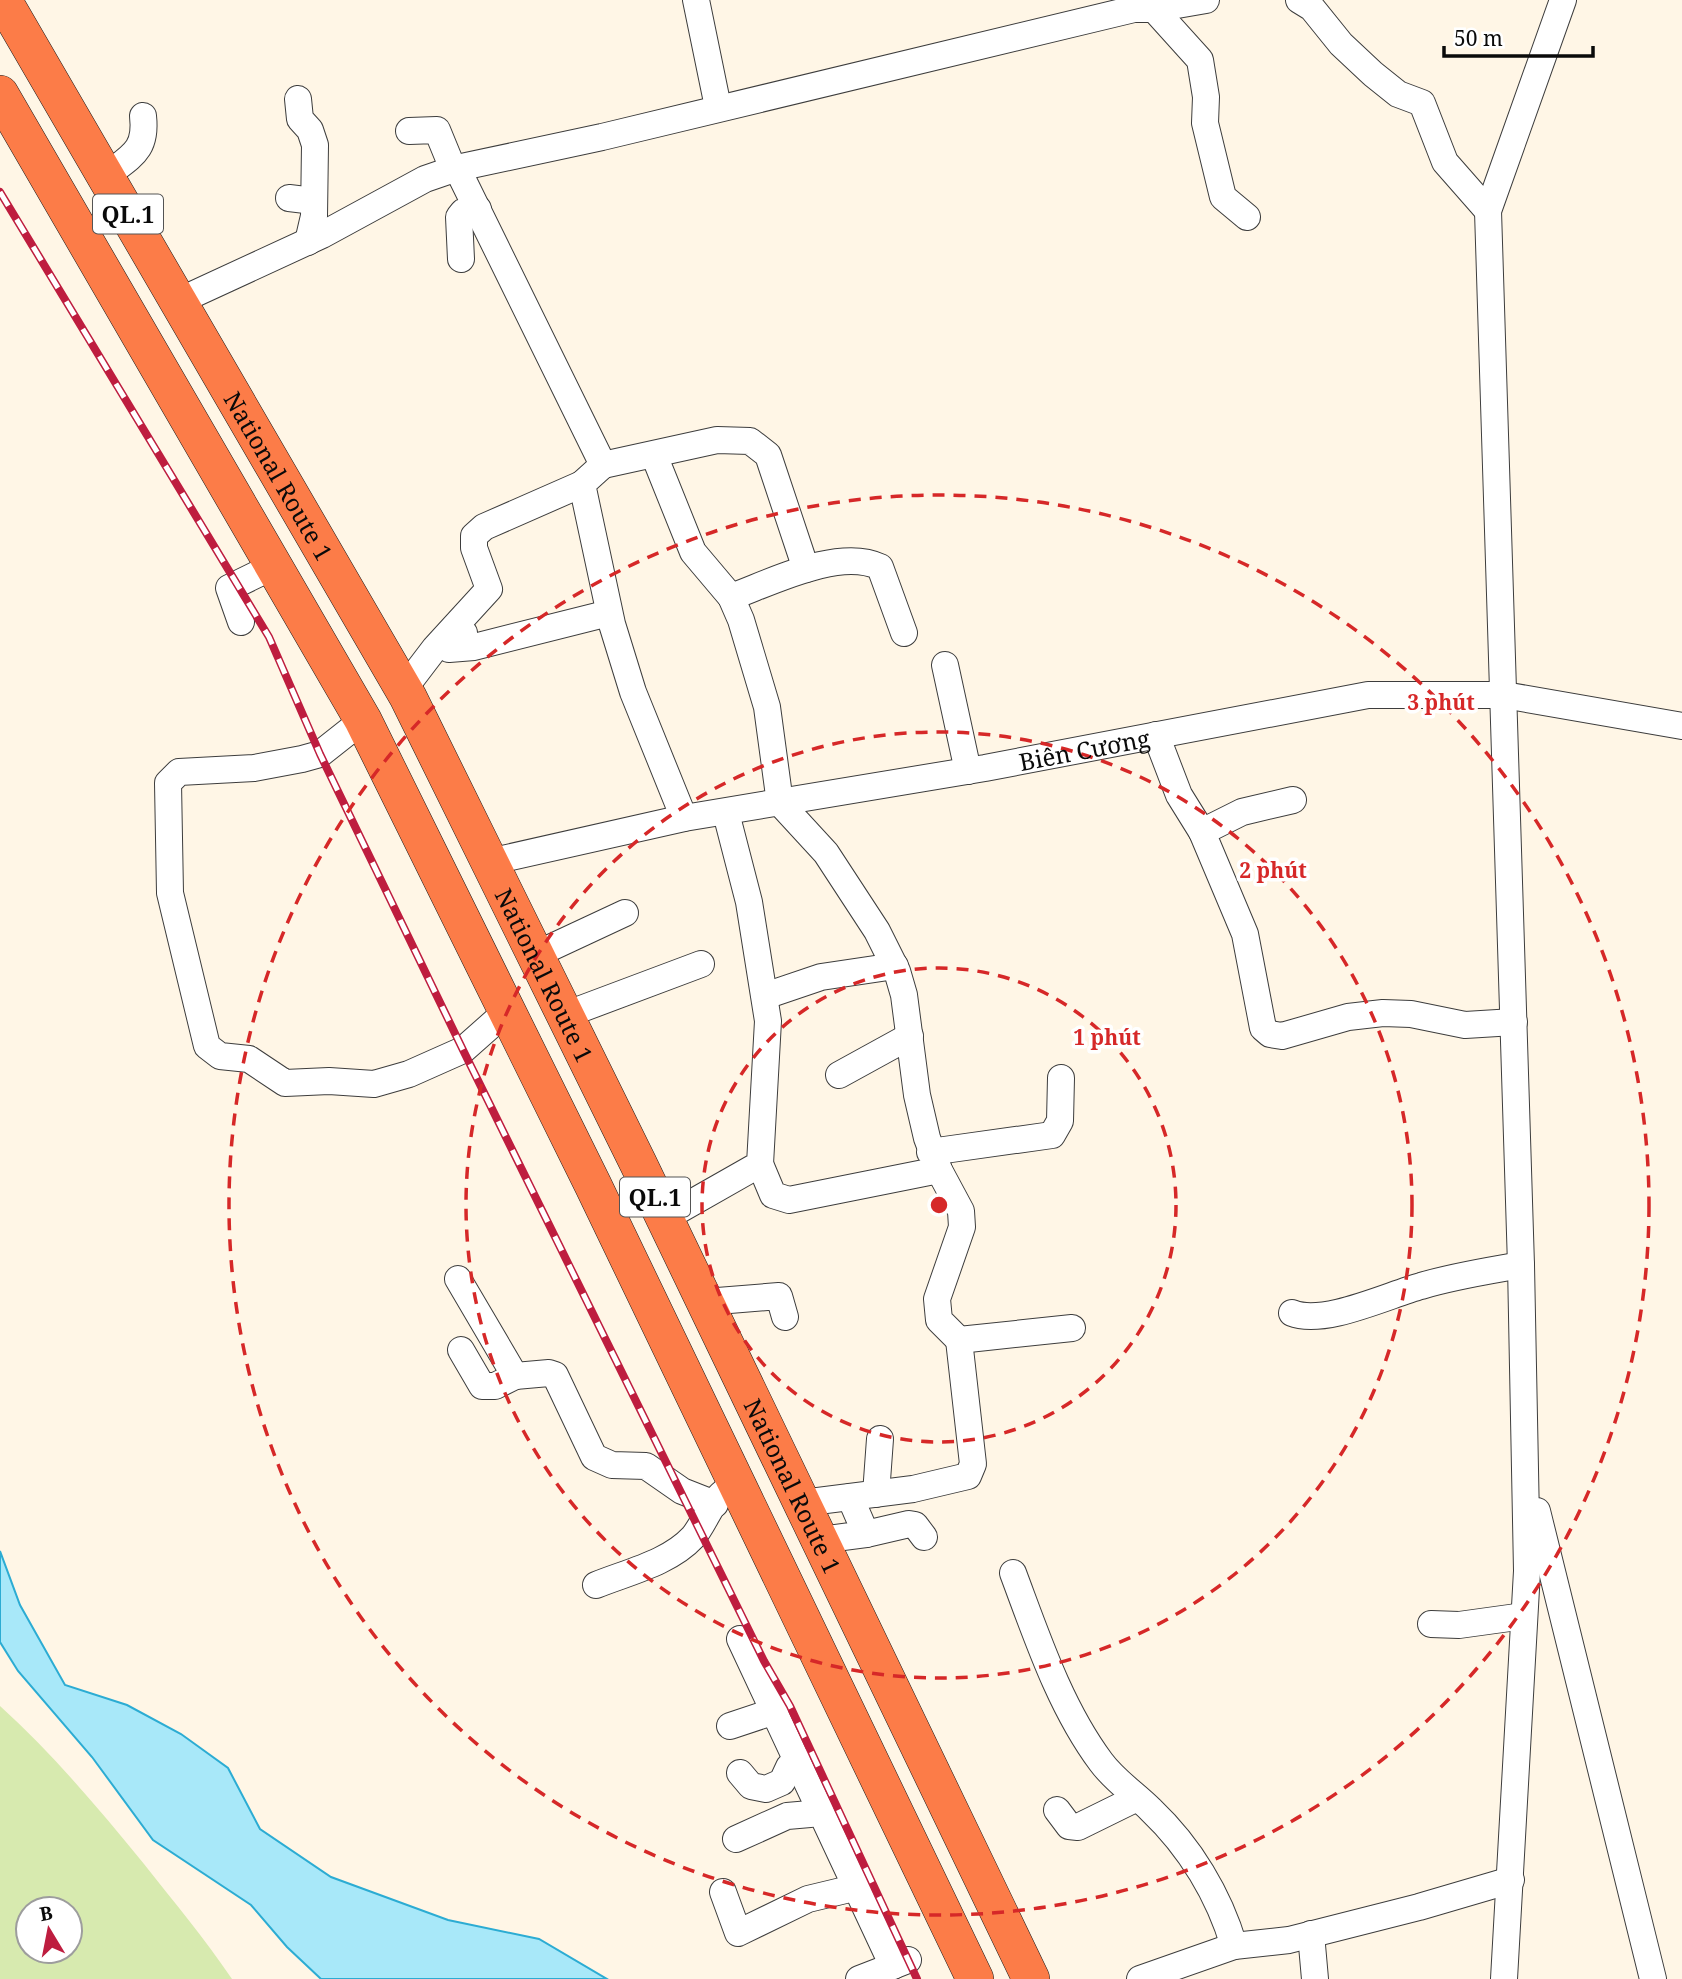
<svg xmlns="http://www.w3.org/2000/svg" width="1682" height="1979" font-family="'Noto Serif',serif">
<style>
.green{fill:#d7eaaf;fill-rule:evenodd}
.water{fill:#a8e8f9;stroke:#2cacd3;stroke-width:2}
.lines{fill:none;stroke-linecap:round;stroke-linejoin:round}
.minor-casing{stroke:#3d3d3d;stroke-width:28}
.highway-casing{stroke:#1b1b1b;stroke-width:38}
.minor{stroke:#fff;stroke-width:26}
.highway{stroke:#fc7c48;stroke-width:37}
.rail-casing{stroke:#be1d3f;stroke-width:8}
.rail{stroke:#fff;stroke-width:5;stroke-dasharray:16;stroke-linecap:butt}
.ring{fill:none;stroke:#d62828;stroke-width:3.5;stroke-dasharray:12 9}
.labels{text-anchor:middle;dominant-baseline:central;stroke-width:7;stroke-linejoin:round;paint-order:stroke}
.shield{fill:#fff;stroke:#545454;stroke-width:2}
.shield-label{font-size:23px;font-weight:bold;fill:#0a0a0a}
.street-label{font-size:24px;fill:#0a0a0a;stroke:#fff}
.centre{fill:#d62828;stroke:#fff;stroke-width:3.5}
.ring-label{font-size:21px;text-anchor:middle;font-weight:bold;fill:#d62828;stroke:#fff;stroke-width:7;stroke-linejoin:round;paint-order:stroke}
</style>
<rect width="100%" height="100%" fill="#fff6e6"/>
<!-- green -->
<path class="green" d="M0,1706C53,1754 99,1809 144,1864C174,1902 205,1939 232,1979H0ZM28,1909H70V1951H28Z"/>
<!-- water -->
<path class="water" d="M0,1551L20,1605L65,1685L127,1705L181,1734L228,1768L260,1829L331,1877L448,1920L539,1939L607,1979H321L287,1947L251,1905L153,1840L92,1757L18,1671L0,1642Z"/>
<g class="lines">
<defs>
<g id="minor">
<path d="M696,0L718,107"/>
<path d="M1299,0L1312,8L1341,44L1373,74L1398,94L1422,103L1445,162L1488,211"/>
<path d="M1154,9L1206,0"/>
<path d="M298,99L300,119L310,130L315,145L314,216L308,242"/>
<path d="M409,131L437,130L453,169"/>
<path d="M457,168L603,465L582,484L612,624L633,692L684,818"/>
<path d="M106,176C131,156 147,151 143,116"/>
<path d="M289,198L314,201"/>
<path d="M461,259L459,217L463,212L478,209"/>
<path d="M179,301L322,235L425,179L457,168L602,137L1134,9H1154L1200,60L1206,97L1205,123L1223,197L1247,217"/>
<path d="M654,455L693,552L731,597L741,620L767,707L780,803L826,853L877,931L897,971L904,995L917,1095L927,1138L939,1170L961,1211L962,1227L937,1299L939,1320L959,1340L1072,1328"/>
<path d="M603,465L717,440L750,441L768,455L806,569"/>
<path d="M731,597C770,583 839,547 880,567L904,633"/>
<path d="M241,622L229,588L274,566"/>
<path d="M464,633L449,649L474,647L609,613"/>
<path d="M945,665L968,771"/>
<path d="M403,690L435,648L489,589L474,548V536L484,527L582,484"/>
<path d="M363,720L320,754L302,759L254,768L179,772L168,783L170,893L207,1046L220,1056L249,1059L285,1083L329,1081L374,1084L409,1074L463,1050L507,1011"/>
<path d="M1156,735L1179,795L1202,832"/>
<path d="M1293,800L1242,812L1202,832L1245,934L1263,1028L1270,1034L1282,1036L1348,1017L1383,1013L1411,1014L1465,1025L1514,1022"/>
<path id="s1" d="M489,862L684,818L985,768L1368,695H1504L1682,726"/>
<path d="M535,955L625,913"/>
<path d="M765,996L821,977L895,966"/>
<path d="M565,1015L701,964"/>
<path d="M839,1075L910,1036"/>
<path d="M930,1152L1052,1135L1060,1121L1061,1078"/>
<path d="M760,1164L773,1195L789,1200L939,1170"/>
<path d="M665,1218L760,1164L768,1021L749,902L726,813"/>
<path d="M458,1279L515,1376L549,1373L555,1375L594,1457L612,1465L646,1466L682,1491L715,1504"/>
<path d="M705,1302L779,1296L785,1317"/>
<path d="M1292,1313C1324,1326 1388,1295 1421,1286C1454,1276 1488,1271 1521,1265"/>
<path d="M461,1350L482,1386H495L515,1376"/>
<path d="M876,1494L880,1439"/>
<path d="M802,1503L913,1489L968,1476L973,1464L959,1340"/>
<path d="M1537,1511L1653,1979"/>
<path d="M866,1534L909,1524L915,1525L924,1537"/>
<path d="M820,1540L866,1534L850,1497"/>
<path d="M1013,1573C1037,1637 1060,1707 1101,1762C1115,1781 1135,1794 1151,1810C1190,1847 1219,1895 1234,1946"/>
<path d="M596,1585C628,1572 669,1563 693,1537C705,1523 710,1503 724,1492"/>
<path d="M1431,1624L1459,1625L1524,1616"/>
<path d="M740,1639L893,1966"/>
<path d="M730,1726L775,1711"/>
<path d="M740,1773L751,1786L766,1789L782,1782L789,1767L797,1759"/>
<path d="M1057,1810L1069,1826L1078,1827L1137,1798"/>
<path d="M736,1839L787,1816L810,1814L820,1809"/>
<path d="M723,1892L738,1933L808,1899L858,1887"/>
<path d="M1311,1934L1315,1979"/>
<path d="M859,1979L908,1960"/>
<path d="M1140,1979L1234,1946L1289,1940L1419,1907L1511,1880"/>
<path d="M1504,1979L1527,1571L1521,1265L1488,211L1563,0"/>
</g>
<g id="highway">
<path id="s2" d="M3,0L408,697L638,1163L1031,1979"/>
<path d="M0,94L363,720L593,1185L975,1979"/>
</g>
</defs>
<!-- minor casing -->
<use href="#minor" class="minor-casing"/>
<!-- highway casing -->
<use href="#highway" class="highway-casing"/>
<!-- minor -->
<use href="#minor" class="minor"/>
<!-- highway -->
<use href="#highway" class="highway"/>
<defs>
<path id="rail" d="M0,192L269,637L320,754L463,1050L764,1661L790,1706L917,1979"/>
</defs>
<!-- rail casing -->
<use href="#rail" class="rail-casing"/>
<!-- rail -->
<use href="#rail" class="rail"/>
</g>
<!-- distance rings -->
<g class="ring">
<circle cx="939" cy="1205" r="237"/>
<circle cx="939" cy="1205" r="473"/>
<circle cx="939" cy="1205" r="710"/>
</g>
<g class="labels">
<!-- shield labels -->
<g class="shield">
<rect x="93" y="194.5" width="70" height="39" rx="5"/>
<rect x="620" y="1177.5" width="70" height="39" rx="5"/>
</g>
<g class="shield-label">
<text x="128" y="214">QL.1</text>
<text x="655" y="1197">QL.1</text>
</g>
<!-- street labels -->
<g class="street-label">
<text stroke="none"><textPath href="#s2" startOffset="550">National Route 1</textPath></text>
<text stroke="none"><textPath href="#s1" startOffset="606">Biên Cương</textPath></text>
<text stroke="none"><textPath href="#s2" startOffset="1116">National Route 1</textPath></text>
<text stroke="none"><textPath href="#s2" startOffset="1684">National Route 1</textPath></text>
</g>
</g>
<circle cx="939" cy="1205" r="10" class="centre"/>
<g class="ring-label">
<text x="1441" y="710">3 phút</text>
<text x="1273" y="878">2 phút</text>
<text x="1107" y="1045">1 phút</text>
</g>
<!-- north arrow -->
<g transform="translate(49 1930) rotate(350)"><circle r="33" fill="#ffffff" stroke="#9d9d9d" stroke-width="2"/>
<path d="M0-5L12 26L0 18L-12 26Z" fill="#be1d3f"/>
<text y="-10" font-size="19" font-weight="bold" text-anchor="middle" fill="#0a0a0a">B</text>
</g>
<!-- scale -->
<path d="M1444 46v10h149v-10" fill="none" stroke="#0a0a0a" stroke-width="3.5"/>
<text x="1454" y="46" font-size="21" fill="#0a0a0a" stroke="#ffffff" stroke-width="5" paint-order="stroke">50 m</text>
</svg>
